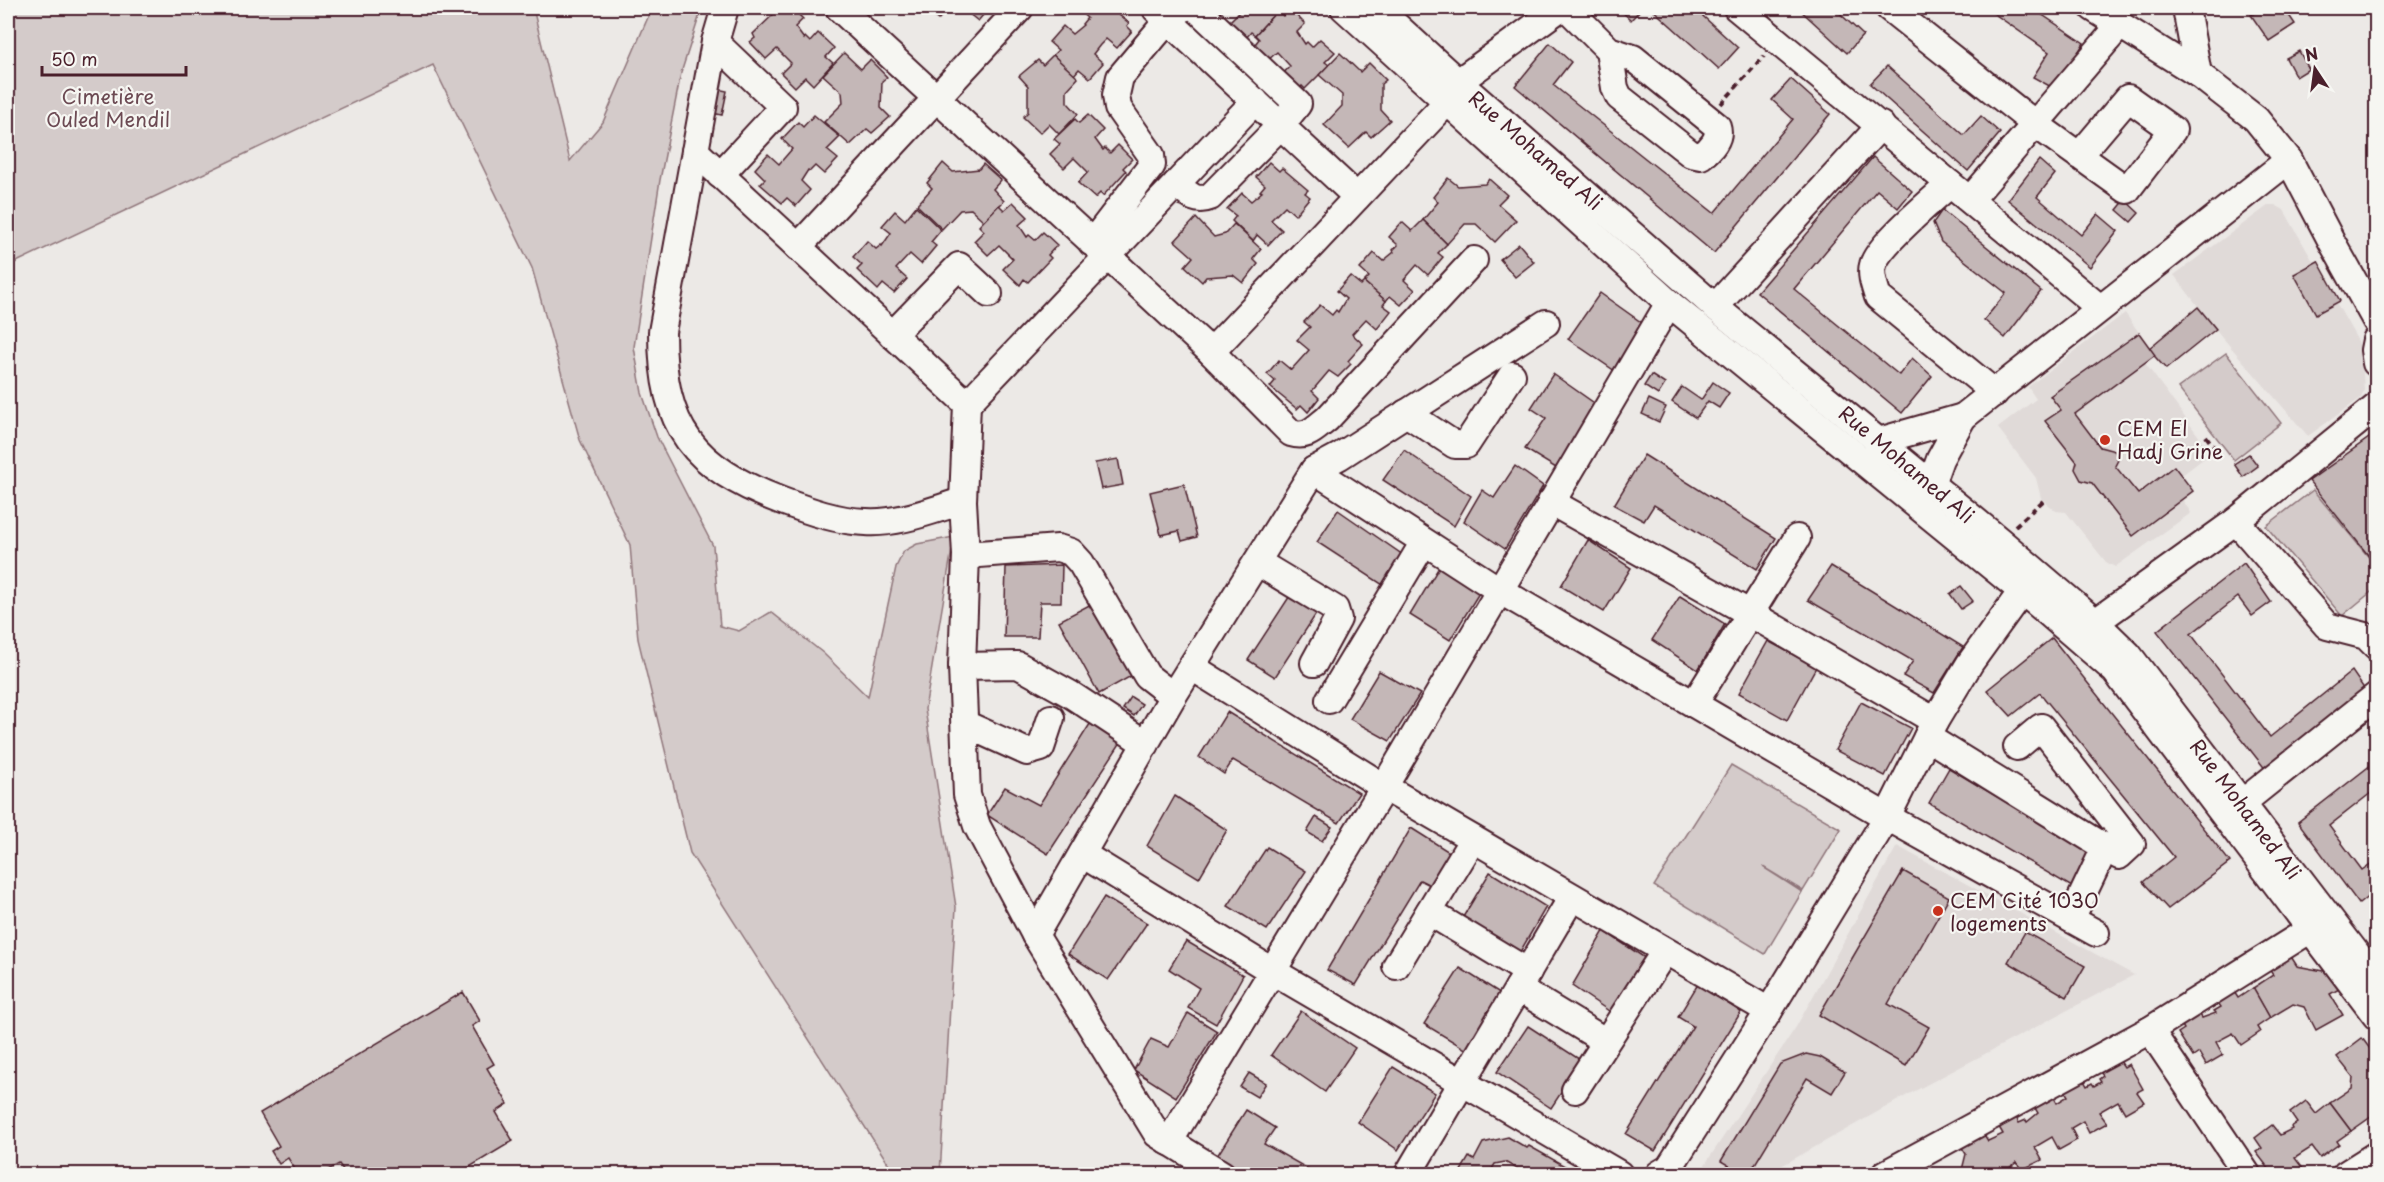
<svg xmlns="http://www.w3.org/2000/svg" width="2384" height="1182" font-family="'Playpen Sans',sans-serif">
<style>
.built{fill:#e0dad8}
.green{fill:#d4cbca;stroke:#8f757a;stroke-width:1.5}
.building{fill:#c4b7b7;stroke:#4a1f2b;stroke-width:1.5}
.lines{fill:none;stroke-linecap:round;stroke-linejoin:round}
.minor-casing{stroke:#4a1f2b;stroke-width:30}
.path{stroke:#4a1f2b;stroke-width:4;stroke-dasharray:6 4.5;stroke-linecap:butt}
.minor{stroke:#f6f6f2;stroke-width:26}
.poi-dot{fill:#c8321e;stroke:#f6f6f2;stroke-width:2}
.labels{text-anchor:middle;dominant-baseline:central;stroke-width:4.5;stroke-linejoin:round;paint-order:stroke}
.park-label{font-size:20px;fill:#6c4a53;stroke:#f6f6f2}
.street-label{font-size:20px;fill:#4a1f2b;stroke:#f6f6f2}
.poi-label{font-size:20px;fill:#4a1f2b;stroke:#f6f6f2;text-anchor:start}
</style>
<rect width="100%" height="100%" fill="#ece9e6"/>
<filter id="ink" filterUnits="userSpaceOnUse"><feTurbulence type="fractalNoise" baseFrequency=".0167" numOctaves="2"/><feDisplacementMap in="SourceGraphic" scale="12" xChannelSelector="R" yChannelSelector="G"/><feConvolveMatrix kernelMatrix="1 2 1 2 8 2 1 2 1" color-interpolation-filters="sRGB"/></filter>
<g filter="url(#ink)">
<!-- built -->
<g class="built">
<path d="M2269,205H2275L2284,210L2359,343L2362,357L2364,391L2361,398L2308,436L2222,337L2174,275Z"/>
<path d="M2125,313L2155,355L2145,363L2211,453L2182,475L2193,491L2182,499L2191,513L2115,567L2106,562L2066,512L2056,511L2041,498L2036,478L1998,428L2036,399L2028,387Z"/>
<path d="M1897,846L2134,975L1911,1093L1767,1174H1704L1700,1172L1796,1027Z"/>
</g>
<!-- green -->
<g class="green">
<path d="M8,8H533L570,161L603,122L652,8H702L681,73L660,180L634,347L642,393L657,437L713,546L720,626L739,631L771,612L823,653L868,697L896,567L904,551L917,544L954,537L925,709L956,907L940,1174H895L690,853L638,639L630,545L580,440L532,268L433,65L8,266Z"/>
<path d="M2226,353L2281,423L2234,460L2178,388Z"/>
<path d="M2313,490L2376,566V588L2342,616L2266,526Z"/>
<path d="M1731,765L1841,829L1803,891L1763,867L1802,892L1765,954L1654,886Z"/>
</g>
<!-- building -->
<g class="building">
<path d="M786,8H792L803,19L795,27L804,39L805,37L810,42L818,33L834,48L826,57L833,63L813,85L805,77L795,87L781,73L791,63L777,49L766,59L750,42L755,38L753,34L777,11L780,14Z"/>
<path d="M923,8H989L978,21L968,13L942,15L938,20Z"/>
<path d="M1080,8H1110L1129,23L1127,26L1132,31L1117,48L1106,39L1100,45L1093,54L1103,63L1090,78L1079,69L1074,75L1053,55L1058,50L1049,42L1063,26L1072,34L1083,25L1082,24L1087,18L1078,10Z"/>
<path d="M1236,8H1275L1278,10L1255,35L1251,32L1247,37L1230,21L1240,11Z"/>
<path d="M1618,8H1642L1631,20Z"/>
<path d="M1651,8H1694L1738,48L1719,69Z"/>
<path d="M1798,8H1834L1863,35L1847,53Z"/>
<path d="M1986,8H2032L2084,43L2055,89L2033,77L2049,52Z"/>
<path d="M2262,8H2284L2295,24L2269,41L2251,15Z"/>
<path d="M1290,9L1305,24L1297,32L1305,44L1307,42L1312,47L1320,39L1335,52L1325,62L1329,65L1305,89L1302,86L1298,92L1281,76L1290,66L1277,52L1266,62L1252,48L1259,39L1255,35L1278,10L1283,16Z"/>
<path d="M1550,43L1571,62L1553,85L1714,213L1793,119L1772,100L1791,79L1830,114L1714,253L1515,86Z"/>
<path d="M2299,51L2309,69L2296,77L2286,58Z"/>
<path d="M844,53L861,69L870,60L887,77L882,81L881,108L890,117L872,133L867,129L850,145L824,122L843,103L842,92L823,75Z"/>
<path d="M1340,53L1360,72L1369,63L1386,80L1381,84V110L1390,120L1371,137L1366,132L1349,148L1324,125L1342,106V95L1319,75Z"/>
<path d="M1053,55L1078,78L1067,90V102L1078,114L1059,134L1049,124L1040,133L1023,117L1028,112V86L1019,76L1038,60L1043,65Z"/>
<path d="M1887,66L1964,135L1981,116L2000,133L1968,171L1870,84Z"/>
<path d="M717,89L727,91L722,115L712,113Z"/>
<path d="M814,115L840,137L827,150L838,159L824,174L815,166L810,171L808,170L801,181L810,190L796,206L787,198L782,203L760,184L765,179L755,169L768,154L779,164L792,149L782,139L798,122L803,127Z"/>
<path d="M1088,115L1103,130L1095,139L1103,150L1105,148L1110,153L1118,145L1132,159L1123,168L1126,171L1103,196L1100,193L1095,198L1078,183L1088,172L1074,158L1064,168L1050,154L1060,144L1054,139L1075,119L1079,123Z"/>
<path d="M1873,157L1912,191L1898,208L1877,190L1794,289L1899,375L1912,358L1932,376L1902,413L1757,292Z"/>
<path d="M2039,160L2055,174L2037,197L2081,235L2098,214L2118,231L2090,267L2008,200Z"/>
<path d="M1269,162L1279,171L1282,168L1308,190L1305,193L1310,197L1295,215L1285,206L1271,220L1282,230L1268,245L1257,235L1253,241L1232,221L1236,216L1227,209L1242,193L1251,201L1262,192L1260,191L1265,185L1256,177Z"/>
<path d="M943,163L953,172L979,169L983,164L1001,180L993,189L1004,201L984,221L971,209L960,210L942,229L917,205L932,188L927,183Z"/>
<path d="M1448,178L1458,186L1485,184L1489,179L1507,195L1498,204L1516,220L1495,242L1476,224H1465L1447,244L1423,220L1438,202L1433,197Z"/>
<path d="M2125,200L2139,213L2131,222L2117,210Z"/>
<path d="M1013,202L1028,217L1019,225L1027,237L1029,235L1035,240L1043,232L1057,245L1048,255L1051,258L1028,282L1024,279L1020,285L1003,269L1013,259L999,245L988,255L974,241L984,231L979,226L999,205L1004,210Z"/>
<path d="M916,206L941,230L931,242L936,246L921,264L910,254L896,269L907,279L894,293L883,284L878,290L857,270L862,265L853,257L867,241L876,249L881,245L882,246L891,233L882,226L895,211L905,220Z"/>
<path d="M1942,210L2041,291L2005,338L1984,320L2006,293L1941,242L1933,223Z"/>
<path d="M1196,218L1214,237L1225,234L1234,224L1261,249L1253,259L1258,264L1243,283L1233,275L1206,277L1202,282L1185,266L1193,257L1175,241Z"/>
<path d="M1423,220L1447,244L1438,253L1443,257L1428,275L1417,265L1404,280L1415,290L1401,305L1390,296L1386,301L1364,282L1369,277L1360,269L1374,253L1383,261L1394,252L1393,250L1398,245L1389,237L1402,222L1412,231Z"/>
<path d="M1519,244L1534,262L1515,277L1500,259Z"/>
<path d="M2318,261L2340,301L2316,314L2294,274Z"/>
<path d="M1350,276L1361,285L1364,282L1386,301L1383,305L1391,311L1377,329L1366,319L1352,334L1363,344L1348,361L1351,364L1338,377L1329,371L1312,391L1319,398L1308,412L1301,405L1297,409L1270,387L1275,381L1267,374L1279,360L1291,370L1309,350L1297,340L1310,327L1304,322L1320,305L1332,315L1336,310L1338,312L1346,299L1337,291Z"/>
<path d="M1600,293L1645,325L1615,371L1568,339Z"/>
<path d="M2198,307L2216,329L2166,369L2148,349Z"/>
<path d="M2139,333L2155,355L2075,414L2100,447L2115,451L2118,460L2115,466L2138,494L2174,466L2193,491L2133,536L2092,483L2081,480L2075,469L2077,462L2045,421L2061,410L2050,396Z"/>
<path d="M1553,374L1597,405L1556,468L1525,449L1546,418L1531,408Z"/>
<path d="M1651,375L1665,384L1658,395L1644,386Z"/>
<path d="M1713,382L1729,393L1719,408L1708,401L1696,418L1672,402L1682,387L1701,400Z"/>
<path d="M1649,399L1666,407L1659,422L1642,414Z"/>
<path d="M2376,433V565L2309,481Z"/>
<path d="M1404,450L1471,496L1454,526L1383,480Z"/>
<path d="M2249,454L2258,466L2243,477L2234,464Z"/>
<path d="M1644,455L1776,538L1757,569L1654,505L1644,521L1614,505Z"/>
<path d="M1118,459L1123,485L1101,489L1095,463Z"/>
<path d="M1515,466L1543,486L1505,549L1464,521L1482,490L1494,498Z"/>
<path d="M1184,484L1197,537L1182,541L1179,531L1161,535L1150,492Z"/>
<path d="M1338,510L1403,555L1383,585L1317,542Z"/>
<path d="M1588,540L1631,568L1604,612L1561,586Z"/>
<path d="M2244,563L2271,602L2252,616L2238,597L2191,634L2270,737L2352,671L2365,690L2266,770L2157,631Z"/>
<path d="M1062,565L1061,602H1040L1038,637H1004L1006,567Z"/>
<path d="M1831,566L1963,647L1934,693L1903,676L1913,661L1808,600Z"/>
<path d="M1439,567L1479,593L1450,640L1410,615Z"/>
<path d="M1961,586L1973,601L1961,609L1950,594Z"/>
<path d="M1295,588L1322,605L1275,677L1248,660Z"/>
<path d="M1680,596L1725,624L1698,670L1652,640Z"/>
<path d="M1095,602L1133,675L1099,694L1059,621Z"/>
<path d="M2052,638L2230,862L2168,909L2143,882L2174,857L2040,693L2011,716L1987,690Z"/>
<path d="M1768,641L1816,667L1787,720L1739,693Z"/>
<path d="M1379,671L1420,694L1390,741L1350,719Z"/>
<path d="M1131,697L1142,704L1134,716L1123,709Z"/>
<path d="M1861,702L1911,728L1885,776L1835,750Z"/>
<path d="M1227,712L1359,793L1339,823L1233,760L1224,774L1199,757Z"/>
<path d="M1095,716L1125,736L1048,854L987,815L1005,787L1039,805Z"/>
<path d="M2376,761V789L2329,826L2362,870L2376,860V890L2359,904L2298,822Z"/>
<path d="M1949,768L2096,856L2077,890L1929,803Z"/>
<path d="M1175,796L1227,830L1199,878L1147,846Z"/>
<path d="M1316,817L1332,827L1322,841L1307,832Z"/>
<path d="M1411,828L1454,855L1434,887L1420,880L1356,985L1327,970Z"/>
<path d="M1267,847L1306,871L1267,930L1228,906Z"/>
<path d="M1903,871L1949,897L1888,1004L1929,1027L1906,1066L1819,1015Z"/>
<path d="M1490,872L1546,907L1520,952L1463,917Z"/>
<path d="M1104,897L1147,923L1108,980L1068,954Z"/>
<path d="M1604,931L1645,958L1612,1013L1572,986Z"/>
<path d="M2025,932L2085,966L2067,997L2008,962Z"/>
<path d="M1186,941L1243,975L1216,1024L1188,1008L1199,988L1169,969Z"/>
<path d="M2290,955L2297,966L2323,971L2329,967L2341,988L2330,994L2343,1015L2316,1030L2304,1007L2293,1004L2270,1018L2253,988L2273,975L2269,969Z"/>
<path d="M1460,968L1503,995L1467,1050L1424,1024Z"/>
<path d="M1698,984L1741,1012L1655,1151L1626,1134L1693,1026L1678,1017Z"/>
<path d="M2231,987L2238,998L2253,988L2270,1018L2257,1027L2260,1032L2241,1045L2233,1033L2216,1042L2223,1055L2206,1065L2199,1053L2193,1057L2178,1033L2184,1029L2178,1019L2196,1008L2202,1018L2216,1013L2214,1011L2221,1007L2214,997Z"/>
<path d="M463,992L480,1021L472,1026L494,1064L487,1068L508,1104L496,1112L513,1141L458,1174H346L339,1164L321,1174H298L288,1158L279,1164L271,1151L279,1146L260,1113Z"/>
<path d="M1301,1011L1355,1048L1325,1092L1271,1055Z"/>
<path d="M1188,1013L1217,1031L1176,1097L1134,1070L1151,1039L1169,1047Z"/>
<path d="M1528,1026L1582,1061L1551,1108L1497,1072Z"/>
<path d="M2362,1038L2376,1057V1122L2371,1117L2351,1131L2330,1103L2352,1088L2353,1077L2337,1057Z"/>
<path d="M1806,1054L1820,1057L1845,1072L1832,1093L1807,1078L1749,1174H1743L1721,1161L1780,1064Z"/>
<path d="M2116,1055L2124,1067L2129,1064L2143,1089L2137,1092L2144,1102L2125,1113L2118,1101L2099,1112L2107,1123L2089,1133L2083,1121L2071,1128L2077,1140L2059,1150L2052,1137L2035,1147L2042,1160L2021,1170L2017,1162L2008,1169L2006,1174H1961L1966,1154L1959,1143L1982,1131L1988,1141L2003,1134L1996,1122L2014,1113L2019,1123L2026,1120L2027,1122L2038,1113L2032,1103L2051,1092L2057,1103L2068,1096L2062,1086L2081,1075L2087,1086L2092,1083L2094,1086L2101,1082L2099,1079L2103,1076L2097,1066Z"/>
<path d="M1393,1067L1435,1093L1398,1150L1358,1122Z"/>
<path d="M1249,1073L1266,1083L1257,1097L1240,1087Z"/>
<path d="M2306,1101L2316,1114L2330,1103L2351,1131L2337,1141L2339,1144L2320,1158L2312,1147L2295,1158L2304,1170L2298,1174H2282L2279,1171L2273,1174L2256,1152L2262,1148L2255,1138L2272,1125L2280,1135L2292,1129L2291,1127L2297,1123L2290,1113Z"/>
<path d="M1246,1110L1275,1128L1264,1144L1317,1174H1247L1217,1156Z"/>
<path d="M1508,1137L1527,1148L1529,1146L1579,1174H1526L1505,1162L1495,1164L1489,1174H1459L1469,1157L1474,1160L1483,1143Z"/>
</g>
<g class="lines">
<defs>
<g id="minor">
<path d="M725,8L715,42L662,332C662,429 693,467 782,501C809,511 837,521 866,522C899,524 932,510 963,501"/>
<path d="M839,8L1211,352L1291,433C1308,438 1314,429 1327,419L1474,260"/>
<path d="M1344,8L1669,303L2040,606L2115,671L2376,1016"/>
<path d="M1377,8L1458,82L1715,307L1999,540L2095,622L2128,654L2376,979"/>
<path d="M1567,8L1609,50L1633,58L1717,126C1721,138 1711,149 1701,156L1691,154L1619,97L1615,88L1609,50"/>
<path d="M1737,8L2100,308"/>
<path d="M1889,8L2035,124L2127,190L2173,130L2128,98L2079,156"/>
<path d="M2093,8L2198,74L2256,119L2289,160L2332,242L2376,321"/>
<path d="M2186,8L2198,74"/>
<path d="M1156,9L1357,197"/>
<path d="M715,42L783,107L720,175"/>
<path d="M695,151L967,404L1255,101"/>
<path d="M1176,184C1188,194 1195,203 1210,197L1281,125L1298,104L1196,8"/>
<path d="M1950,184C1933,200 1878,245 1873,265C1870,275 1875,287 1878,297L1995,393"/>
<path d="M1970,200L2120,25"/>
<path d="M1092,243L1152,165L1151,155L1118,108L1116,95L1120,77L1168,20L1183,8"/>
<path d="M798,247L1020,8"/>
<path d="M1715,307L1881,125"/>
<path d="M892,335L959,266L989,294"/>
<path d="M2376,340L2374,350L2376,363"/>
<path d="M1211,352L1447,102L1458,82L1560,8"/>
<path d="M967,404L963,501L966,555L962,666L967,795L977,826L1035,935L1157,1134L1222,1174"/>
<path d="M1406,413L1455,445H1466L1512,375"/>
<path d="M1963,417L2289,160"/>
<path d="M1879,453V441L1963,417L1940,459L1931,484L1917,489"/>
<path d="M1314,470L1499,590L1887,817L2096,933"/>
<path d="M1551,502L1751,614L1935,721"/>
<path d="M2236,521L2327,626L2366,636L2376,646"/>
<path d="M966,555L1058,548L1071,552L1081,563L1147,676L1173,696"/>
<path d="M1257,562L1335,609L1338,619L1314,663"/>
<path d="M2083,631L2236,521L2376,407"/>
<path d="M962,666L1018,665L1070,694L1146,744"/>
<path d="M1192,667L1384,787L1769,1011"/>
<path d="M1329,700L1424,542"/>
<path d="M1694,704L1797,538"/>
<path d="M965,724L1027,752L1041,748L1051,718"/>
<path d="M1927,737L2119,856L2132,844L2041,727L2017,747"/>
<path d="M2242,803L2376,696"/>
<path d="M1082,854L1272,971L1619,1174"/>
<path d="M1429,912L1528,972"/>
<path d="M2071,919L2105,848"/>
<path d="M1035,935L1173,696L1314,470L1340,456L1546,323"/>
<path d="M1396,966L1473,839"/>
<path d="M1518,988L1605,1041"/>
<path d="M2150,1030L2247,1174"/>
<path d="M1575,1090L1665,951"/>
<path d="M1169,1142L1384,787L1669,303"/>
<path d="M1408,1174L1572,897"/>
<path d="M1659,1174L1669,1168L1769,1011L1887,817L1935,721L1970,663L2022,591"/>
<path d="M1885,1174L2150,1030L2311,929"/>
<path d="M2346,1174L2376,1155"/>
</g>
</defs>
<!-- minor casing -->
<use href="#minor" class="minor-casing"/>
<!-- path -->
<g class="path">
<path d="M1721,104L1764,56"/>
<path d="M2206,436L2216,450"/>
<path d="M2015,526L2043,501"/>
</g>
<!-- minor -->
<use href="#minor" class="minor"/>
</g>
</g>
<!-- markers -->
<g class="poi-dot">
<circle cx="2105" cy="440" r="6"/>
<circle cx="1938" cy="911" r="6"/>
</g>
<g class="labels">
<!-- park labels -->
<g class="park-label">
<text x="108" y="96">Cimetière<tspan x="108" dy="23">Ouled Mendil</tspan></text>
</g>
<!-- street labels -->
<g class="street-label">
<text transform="translate(1536 150) rotate(41)">Rue Mohamed Ali</text>
<text transform="translate(1907 464) rotate(40)">Rue Mohamed Ali</text>
<text transform="translate(2246 809) rotate(53)">Rue Mohamed Ali</text>
</g>
<!-- poi labels -->
<g class="poi-label">
<text x="2117" y="428">CEM El<tspan x="2117" dy="23">Hadj Grine</tspan></text>
<text x="1950" y="900">CEM Cité 1030<tspan x="1950" dy="23">logements</tspan></text>
</g>
</g>
<!-- margin -->
<rect width="2384" height="1182" fill="none" stroke="#f6f6f2" stroke-width="30"/>
<rect x="15" y="15" width="2354" height="1152" fill="none" stroke="#4a1f2b" stroke-width="2" filter="url(#ink)"/>
<!-- north arrow -->
<g transform="translate(2315 69) rotate(347)" stroke="#f6f6f2" stroke-width="4.5" paint-order="stroke">
<path d="M0-4.5L10 22L0 15L-10 22Z" fill="#4a1f2b"/>
<text y="-9" font-size="16" font-weight="bold" text-anchor="middle" fill="#4a1f2b">N</text>
</g>
<!-- scale -->
<path d="M42 66v9h144v-9" fill="none" stroke="#4a1f2b" stroke-width="3"/>
<text x="51" y="66" font-size="18" fill="#4a1f2b" stroke="#f6f6f2" stroke-width="4.5" paint-order="stroke">50 m</text>
</svg>
